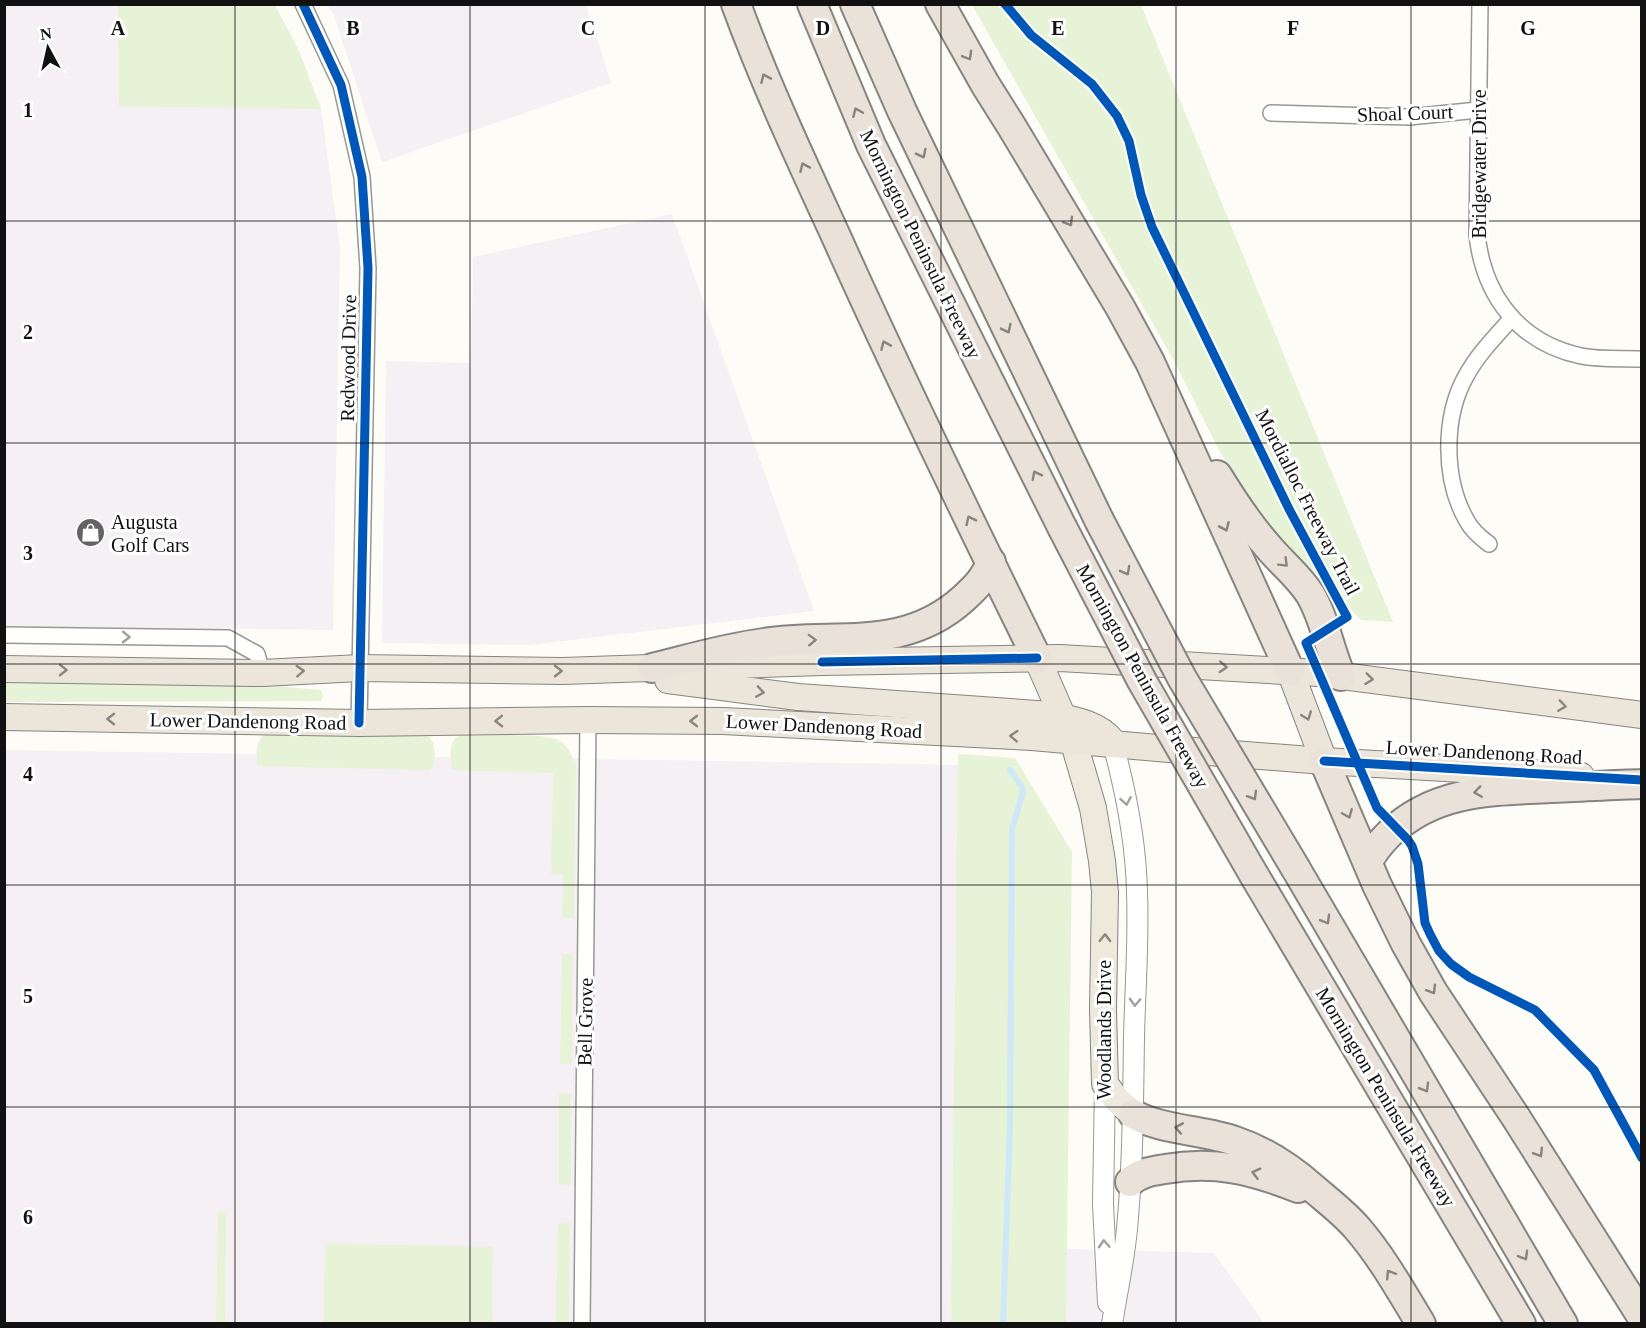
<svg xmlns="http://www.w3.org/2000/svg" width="1646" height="1328" font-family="Georgia,serif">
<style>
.industrial{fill:#f5f0f3}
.green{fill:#e7f3d7}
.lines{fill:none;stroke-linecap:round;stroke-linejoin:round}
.stream{stroke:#cde8f7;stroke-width:6}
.minor-casing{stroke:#979795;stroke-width:18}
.tertiary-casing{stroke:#979795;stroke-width:22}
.primary-casing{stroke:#858482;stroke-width:28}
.trunk-casing{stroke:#858482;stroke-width:28}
.motorway-casing{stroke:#858482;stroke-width:32}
.minor{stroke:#fffffe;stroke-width:15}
.tertiary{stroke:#fffffe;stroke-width:20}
.primary{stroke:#ede9dc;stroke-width:26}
.trunk{stroke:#ece5da;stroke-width:26}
.motorway{stroke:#eae1d8;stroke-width:28}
.motorway-bridge-casing{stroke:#858482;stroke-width:32;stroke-linecap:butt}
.motorway-bridge{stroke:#eae1d8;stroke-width:28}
.cycleway-casing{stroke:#fff;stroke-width:13}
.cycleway{stroke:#0057b8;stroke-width:9}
.oneway{stroke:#88837e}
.oneway2{stroke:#a0a09f}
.oneway3{stroke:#898680}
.oneway4{stroke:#8a8881}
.grid{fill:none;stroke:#111;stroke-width:1.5;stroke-opacity:0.55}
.labels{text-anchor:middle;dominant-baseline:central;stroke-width:6;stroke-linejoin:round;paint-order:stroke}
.street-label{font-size:20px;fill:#111;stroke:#fff}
.poi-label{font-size:20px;fill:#111;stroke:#fff;text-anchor:start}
.grid-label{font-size:20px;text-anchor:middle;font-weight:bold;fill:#111;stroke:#fff;stroke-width:6;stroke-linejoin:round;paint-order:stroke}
</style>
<rect width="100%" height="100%" fill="#fdfcf7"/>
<!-- industrial -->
<g class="industrial">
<path d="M5,5H275L299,51L321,109L340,248L333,630L5,626Z"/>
<path d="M327,5H586L611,83L382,162L333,13Z"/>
<path d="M672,214L814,611L530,645L382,643L386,361L471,363L473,257Z"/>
<path d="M5,750L971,765L962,1246L1214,1253L1264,1323L5,1324Z"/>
</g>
<!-- green -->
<g class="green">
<path d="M118,5H275L299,51L321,109L119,106Z"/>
<path d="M972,5H1141L1393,622L1361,620L1306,563L1281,539L1257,511L1220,452L1173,359Z"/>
<path d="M5,675L266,685L321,690L323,696L321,701L5,702Z"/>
<path d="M267,733L423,734C437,737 436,757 432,768L428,770L257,766C257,753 254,740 267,733Z"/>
<path d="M458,736C479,736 545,732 560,741C568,746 572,756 576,764L574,918H562L563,875L551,874L553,773L457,770L453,769C449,759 449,742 458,736Z"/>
<path d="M958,754L1015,758L1072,852L1066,1323H951Z"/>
<path d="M562,954H573L572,1064H560Z"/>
<path d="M559,1094H571V1185L559,1184Z"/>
<path d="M218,1212H226L225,1323H216Z"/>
<path d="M558,1223H570L569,1323H556Z"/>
<path d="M326,1244L493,1247L492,1316L494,1321L497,1323H323Z"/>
</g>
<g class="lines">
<!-- stream -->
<path class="stream" d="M1003,1324L1010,1126L1012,829L1023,792L1022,787L1010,770"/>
<defs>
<g id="minor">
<path d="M303,4L341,85L362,177L368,268L359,723"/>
<path d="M1480,4L1477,235C1484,297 1520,343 1581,356C1601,360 1622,358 1642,359"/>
<path d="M1271,113L1409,117L1478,110"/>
<path d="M1489,544C1481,538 1472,531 1467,521C1443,480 1443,417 1466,376C1478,354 1496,336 1512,318"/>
<path d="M4,635L228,638L257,654L262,673"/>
<path d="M582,1324L588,720"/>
</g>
<g id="tertiary">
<path d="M1105,1084L1103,1204L1108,1303"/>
<path d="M1112,1324C1117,1292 1124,1261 1127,1229C1133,1165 1133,1102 1134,1038C1135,989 1139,941 1137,892C1136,843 1126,792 1113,744"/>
</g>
<path id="primary" d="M1073,740L1093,808L1102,861L1105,892L1103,1010L1105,1084L1117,1100L1133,1114"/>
<g id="trunk">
<path d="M1037,658L1068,729"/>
<path d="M4,669L262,673L360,668L563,671L822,662L1060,658L1319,673L1642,715"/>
<path d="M1290,671L1324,761"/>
<path d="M668,680L798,697L1051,715C1071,719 1098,723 1112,741"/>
<path d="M4,717L359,723L588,720L723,721L1032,737L1169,749L1324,761L1581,776"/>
</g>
<g id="motorway">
<path d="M736,4C765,83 800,158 835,234C899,377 968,518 1037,658"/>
<path d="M812,4L871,145L1062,527"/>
<path d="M855,4L902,111L1099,520"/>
<path d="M940,4L985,84L1012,127L1120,307L1150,362L1290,671"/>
<path d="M1217,475C1233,501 1250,527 1271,550C1284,565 1299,577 1310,594C1325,619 1329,649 1341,676"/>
<path d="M652,668C689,659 726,648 764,643C836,632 904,653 964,598C976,587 986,577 991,562"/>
<path d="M1324,761L1377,885L1406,944L1433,992L1515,1116L1642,1317"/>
<path d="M1368,862C1373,851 1381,842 1390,833C1436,790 1491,791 1550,788C1580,787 1611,785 1642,784"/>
<path d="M1296,869L1563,1324"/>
<path d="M1254,875L1521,1324"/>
<path d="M1133,1114C1160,1130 1204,1130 1235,1141C1265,1151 1289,1167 1313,1188C1328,1201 1344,1213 1357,1228C1382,1257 1401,1291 1421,1324"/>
<path d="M1130,1182C1139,1173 1152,1171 1165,1169C1214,1160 1253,1170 1298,1188"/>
</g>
</defs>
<!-- minor casing -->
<use href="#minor" class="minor-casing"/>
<!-- tertiary casing -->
<use href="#tertiary" class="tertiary-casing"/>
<!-- primary casing -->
<use href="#primary" class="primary-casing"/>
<!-- trunk casing -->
<use href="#trunk" class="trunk-casing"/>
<!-- motorway casing -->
<use href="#motorway" class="motorway-casing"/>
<!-- minor -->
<use href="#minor" class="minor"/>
<!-- tertiary -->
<use href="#tertiary" class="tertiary"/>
<!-- primary -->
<use href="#primary" class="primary"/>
<!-- trunk -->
<use href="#trunk" class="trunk"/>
<!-- motorway -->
<use href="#motorway" class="motorway"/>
<defs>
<g id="motorway-bridge">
<path d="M1099,520L1182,678L1296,869"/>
<path d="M1062,527L1142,681L1254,875"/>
</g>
</defs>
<!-- motorway-bridge casing -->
<use href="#motorway-bridge" class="motorway-bridge-casing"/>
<!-- motorway-bridge -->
<use href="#motorway-bridge" class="motorway-bridge"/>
<defs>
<g id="cycleway">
<path d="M303,4L341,85L362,177L368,268L359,723"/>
<path d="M1005,4L1031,35L1092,84L1117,116L1129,141L1141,195L1152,227L1289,509L1347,617L1306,643L1377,808L1408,840L1412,846L1418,864L1425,923L1430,934L1439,951L1451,964L1469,977L1535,1010L1594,1070L1642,1158"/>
<path d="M822,662L1037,658"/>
<path d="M1324,761L1642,780"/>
</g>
</defs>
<!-- cycleway casing -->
<use href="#cycleway" class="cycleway-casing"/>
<!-- cycleway -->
<use href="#cycleway" class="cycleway"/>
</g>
<!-- one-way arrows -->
<defs><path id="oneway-chevron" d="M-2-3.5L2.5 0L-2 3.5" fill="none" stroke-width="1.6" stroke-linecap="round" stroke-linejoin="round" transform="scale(1.5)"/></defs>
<g class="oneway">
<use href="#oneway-chevron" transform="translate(968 56) rotate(60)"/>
<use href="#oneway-chevron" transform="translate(765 78) rotate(-114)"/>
<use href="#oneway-chevron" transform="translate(857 112) rotate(-113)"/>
<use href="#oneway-chevron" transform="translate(922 154) rotate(64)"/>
<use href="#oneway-chevron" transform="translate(804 167) rotate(-114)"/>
<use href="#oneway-chevron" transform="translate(1069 222) rotate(59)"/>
<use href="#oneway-chevron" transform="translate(1007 329) rotate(64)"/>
<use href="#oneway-chevron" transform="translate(885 345) rotate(-114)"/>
<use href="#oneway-chevron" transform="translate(1036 475) rotate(-117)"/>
<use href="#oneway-chevron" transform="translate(970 520) rotate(-116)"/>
<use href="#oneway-chevron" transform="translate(1225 527) rotate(66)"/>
<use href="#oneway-chevron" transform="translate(1284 563) rotate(45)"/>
<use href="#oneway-chevron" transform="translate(1126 571) rotate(62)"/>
<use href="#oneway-chevron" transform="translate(812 640) rotate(-2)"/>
<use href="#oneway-chevron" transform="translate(1478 792) rotate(172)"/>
<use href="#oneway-chevron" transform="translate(1253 796) rotate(59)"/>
<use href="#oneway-chevron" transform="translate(1348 814) rotate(67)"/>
<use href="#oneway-chevron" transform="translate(1326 920) rotate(60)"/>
<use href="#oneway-chevron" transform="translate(1432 990) rotate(59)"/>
<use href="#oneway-chevron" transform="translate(1425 1088) rotate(60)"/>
<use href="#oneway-chevron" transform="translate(1179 1128) rotate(-170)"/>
<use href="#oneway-chevron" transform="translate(1539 1153) rotate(58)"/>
<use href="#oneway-chevron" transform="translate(1256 1173) rotate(-165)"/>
<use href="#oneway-chevron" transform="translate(1524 1256) rotate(60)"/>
<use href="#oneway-chevron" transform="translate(1390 1274) rotate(-122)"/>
</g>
<g class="oneway2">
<use href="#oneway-chevron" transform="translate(126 637) rotate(1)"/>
<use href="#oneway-chevron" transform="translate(1126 801) rotate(80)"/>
<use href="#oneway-chevron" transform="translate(1135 1002) rotate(92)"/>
<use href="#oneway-chevron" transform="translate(1104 1244) rotate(-93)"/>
</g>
<g class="oneway3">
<use href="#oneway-chevron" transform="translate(1223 667) rotate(3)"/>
<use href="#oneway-chevron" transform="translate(63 670) rotate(1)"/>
<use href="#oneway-chevron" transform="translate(300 671) rotate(-3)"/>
<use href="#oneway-chevron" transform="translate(558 671)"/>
<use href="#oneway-chevron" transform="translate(1369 679) rotate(7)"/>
<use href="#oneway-chevron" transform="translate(760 692) rotate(9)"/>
<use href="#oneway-chevron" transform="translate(1562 706) rotate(8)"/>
<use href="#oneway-chevron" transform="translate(1307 716) rotate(69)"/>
<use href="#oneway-chevron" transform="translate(111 719) rotate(-179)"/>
<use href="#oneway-chevron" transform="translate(499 721) rotate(179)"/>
<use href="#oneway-chevron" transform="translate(694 721) rotate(-180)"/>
<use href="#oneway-chevron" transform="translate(1014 736) rotate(-177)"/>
</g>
<use class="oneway4" href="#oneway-chevron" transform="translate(1105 938) rotate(-89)"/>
<!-- grid -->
<path class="grid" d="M235,4V1324M470,4V1324M705,4V1324M941,4V1324M1176,4V1324M1411,4V1324M4,221H1642M4,443H1642M4,664H1642M4,885H1642M4,1107H1642"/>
<!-- icons -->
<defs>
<symbol id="shop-disc" viewBox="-11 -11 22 22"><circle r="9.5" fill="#646362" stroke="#fff"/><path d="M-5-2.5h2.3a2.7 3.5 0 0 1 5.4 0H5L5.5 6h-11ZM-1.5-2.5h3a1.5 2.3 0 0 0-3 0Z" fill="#fff"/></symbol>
</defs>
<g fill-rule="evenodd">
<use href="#shop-disc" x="74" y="516" width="33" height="33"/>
</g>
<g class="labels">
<!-- street labels -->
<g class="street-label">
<text transform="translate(1405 113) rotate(-2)">Shoal Court</text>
<text transform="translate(1479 164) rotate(-90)">Bridgewater Drive</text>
<text transform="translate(921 244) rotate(64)">Mornington Peninsula Freeway</text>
<text transform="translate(348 358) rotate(-89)">Redwood Drive</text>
<text transform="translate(1308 502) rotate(63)">Mordialloc Freeway Trail</text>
<text transform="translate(1143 676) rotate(61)">Mornington Peninsula Freeway</text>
<text transform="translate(248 721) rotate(1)">Lower Dandenong Road</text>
<text transform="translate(824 726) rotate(3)">Lower Dandenong Road</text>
<text transform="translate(1484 752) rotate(3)">Lower Dandenong Road</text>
<text transform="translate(585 1022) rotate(-89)">Bell Grove</text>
<text transform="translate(1104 1030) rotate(-90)">Woodlands Drive</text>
<text transform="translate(1386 1097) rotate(59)">Mornington Peninsula Freeway</text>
</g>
<!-- poi labels -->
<g class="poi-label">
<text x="111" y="522">Augusta<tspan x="111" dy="23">Golf Cars</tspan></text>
</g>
</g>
<g class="grid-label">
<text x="118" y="35">A</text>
<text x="353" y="35">B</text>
<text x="588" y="35">C</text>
<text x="823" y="35">D</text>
<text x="1058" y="35">E</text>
<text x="1293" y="35">F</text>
<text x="1528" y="35">G</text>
<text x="28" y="117">1</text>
<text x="28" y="339">2</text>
<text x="28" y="560">3</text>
<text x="28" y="781">4</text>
<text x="28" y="1003">5</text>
<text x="28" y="1224">6</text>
</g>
<!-- border -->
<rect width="1646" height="1328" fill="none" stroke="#111111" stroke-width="12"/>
<!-- north arrow -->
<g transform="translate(48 48) rotate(352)" stroke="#ffffff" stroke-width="4.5" paint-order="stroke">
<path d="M0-4.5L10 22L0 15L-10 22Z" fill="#111111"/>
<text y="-9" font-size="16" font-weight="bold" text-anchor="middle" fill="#111111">N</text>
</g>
</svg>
